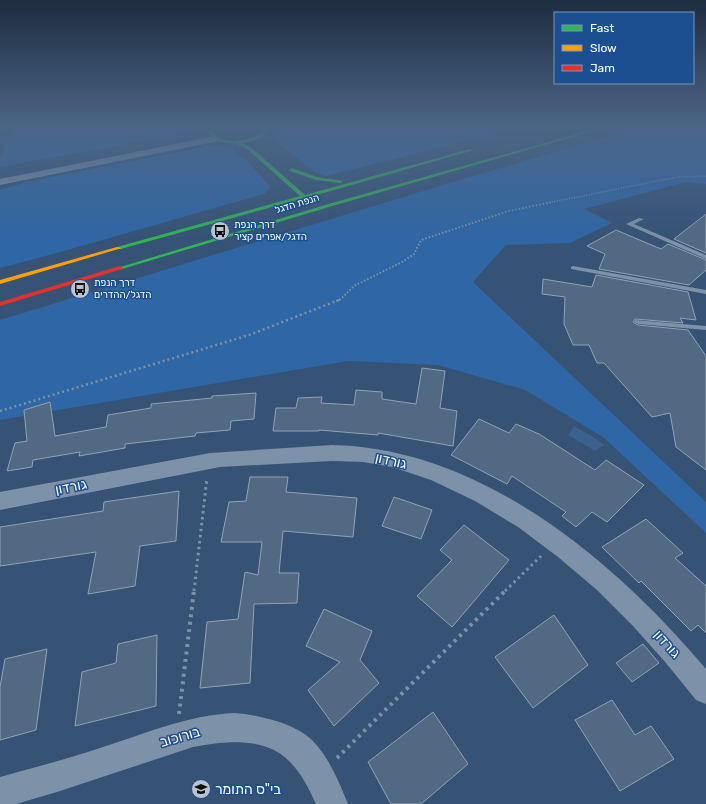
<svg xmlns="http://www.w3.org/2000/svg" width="706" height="804" font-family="Rubik,'Noto Sans Hebrew',sans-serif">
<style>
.green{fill:#2f66a5}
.water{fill:#3b618d}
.building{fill:#526984;stroke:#92a2b6}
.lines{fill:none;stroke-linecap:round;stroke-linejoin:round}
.path-far4{stroke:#7d92a8;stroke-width:1.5;stroke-dasharray:1 1.5;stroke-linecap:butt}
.path-far3{stroke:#7d92a8;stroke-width:2;stroke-dasharray:1.5 2;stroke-linecap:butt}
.path-far2{stroke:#7d92a8;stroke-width:2.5;stroke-dasharray:2 3;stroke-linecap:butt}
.path-far1{stroke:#7d92a8;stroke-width:3;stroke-dasharray:2.5 3.5;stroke-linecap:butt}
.path{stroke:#7d92a8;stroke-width:4;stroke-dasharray:3 4.5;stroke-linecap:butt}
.lane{fill:#7d92a8;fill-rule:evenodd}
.street{fill:#7d92a8;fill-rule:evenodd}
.fast{fill:#30b455;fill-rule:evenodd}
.slow{fill:#ff9f0a;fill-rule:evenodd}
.jam{fill:#e5322d;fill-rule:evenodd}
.labels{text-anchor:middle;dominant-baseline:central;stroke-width:3;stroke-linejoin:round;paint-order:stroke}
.far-street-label{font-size:10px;fill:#fff;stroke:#1b4f8f}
.far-poi-label{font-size:10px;fill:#fff;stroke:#1b4f8f;text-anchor:start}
.near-street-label{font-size:14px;fill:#fff;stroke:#1b4f8f}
.near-poi-label{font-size:14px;fill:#fff;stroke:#1b4f8f;text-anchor:start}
</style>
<rect width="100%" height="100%" fill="#365274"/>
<!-- green -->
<g class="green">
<path d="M14,128H199L192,132L0,167V158Z"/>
<path d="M289,128H518L326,176L314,172L275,140L274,135Z"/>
<path d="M638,128H706V184L686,182L584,209L612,223L570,243L506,245L473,282L706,502V533L603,437L525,390L438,365L348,361L0,420V320L456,181Z"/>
<path d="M212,145L230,147L247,161L271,187L264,194L57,253L0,268V190L27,182Z"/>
</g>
<!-- water -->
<path class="water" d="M574,426L595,438L604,445L595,451L568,435Z"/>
<!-- building -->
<g class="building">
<path d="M706,214V253L674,239Z"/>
<path d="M616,230L661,249L668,244L706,260V270L689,285L599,269L605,254L587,246Z"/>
<path d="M596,275L688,292L696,320L680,318L683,323L635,319L633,322L638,325L688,330L706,356V470L676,447L670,413L652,417L604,363H597L589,345H573L564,324L565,297L542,294L543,279L592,287Z"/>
<path d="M422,368L445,371L440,408L457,411L453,446L378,433V435L319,430V431H273L276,408H296L298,398L322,397L321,403L354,405L356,390L382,392V399L416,404Z"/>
<path d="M256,393L254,419L231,421L230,430L196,433L195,436L125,444V448L79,456L80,452L33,460L32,467L7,471L15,443L27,441L24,410L50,402L55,436L106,427L108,415L151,408V404L212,398V396Z"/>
<path d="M479,419L509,433L516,424L539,434L595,470L606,460L644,485L607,522L592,512L576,527L562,516L566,512L512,476L507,484L451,455Z"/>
<path d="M250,477H288L286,492L357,498L353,537L283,531L279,573H299L297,603L254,604L250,683L200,688L207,622L238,619L245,572L258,575L262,542H221L229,502L246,501Z"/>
<path d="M179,491L176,541L140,546L135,586L88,594L96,552L0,566V527L103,511L104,502Z"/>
<path d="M394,497L432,510L421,539L382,526Z"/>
<path d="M646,519L683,553L675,558L706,586V633L698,625L691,631L641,581L639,583L602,547Z"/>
<path d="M464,525L509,560L452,627L417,596L452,560L440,550Z"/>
<path d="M324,609L372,631L360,660L379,683L334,726L308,690L340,662L306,646Z"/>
<path d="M554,615L588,665L533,708L495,657Z"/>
<path d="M157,635L156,706L75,726L82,672L116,663L118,644Z"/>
<path d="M643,644L659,663L632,682L616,663Z"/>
<path d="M47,649L36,730L0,740V687L5,659Z"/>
<path d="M612,700L635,735L651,726L674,759L620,791L575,720Z"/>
<path d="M433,712L468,764L421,804H391L368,762Z"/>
</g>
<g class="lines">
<!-- path-far4 -->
<g class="path-far4">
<path d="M0,130L1,128"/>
<path d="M615,131L626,128"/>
<path d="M547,203L677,177L706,176"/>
</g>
<!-- path-far3 -->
<path class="path-far3" d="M336,301L341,299L354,286L402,262L414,254L421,240L509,211L552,202"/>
<!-- path-far2 -->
<path class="path-far2" d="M0,411L249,335L339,300"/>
<!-- path-far1 -->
<g class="path-far1">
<path d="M194,591L207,478"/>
<path d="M505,591L541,556"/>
</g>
<!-- path -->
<g class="path">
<path d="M179,714L194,590"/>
<path d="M337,758L506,590"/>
</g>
<!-- lane -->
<g class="lane">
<path d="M639,218L644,219L634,224L706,255V259L626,224Z"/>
<path d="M573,266L706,290V294L571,269V267Z"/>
<path d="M635,320L706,326V330L638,324L634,322Z"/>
</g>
<!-- street -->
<g class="street">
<path d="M216,136L220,139L219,141L0,185V179Z"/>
<path d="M332,445C481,448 614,560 706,669V704L696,700L666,663L633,626L597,590L558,557L518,527L475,501L431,480L392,467L363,462L332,461L220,467L0,510V492L210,453Z"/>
<path d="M235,713C259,715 294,723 312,740C329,757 339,782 348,804H316C309,789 302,774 290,762C266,736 224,741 193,747L57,792L16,804H0V777C33,768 67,759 100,748C145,734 187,715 235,713Z"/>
</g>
<!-- fast -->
<g class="fast">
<path d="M213,128H217L213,133C227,147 248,141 264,132L263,128H267L268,132L255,140L243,143L252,148L305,195L470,149L474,150L310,197L315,199V201L304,198L121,249H117V247L300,196L248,150L237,144L220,142L214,139L208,133Z"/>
<path d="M598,128H604L329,207L122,269L120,270L117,268L325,205Z"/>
<path d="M292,168L317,177L343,181L340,183L316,180L290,171L289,170Z"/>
</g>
<!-- slow -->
<path class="slow" d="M117,247L122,248L0,284V280Z"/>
<!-- jam -->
<path class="jam" d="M120,266L123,268L122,269L0,306V302Z"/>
</g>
<!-- sky -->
<linearGradient id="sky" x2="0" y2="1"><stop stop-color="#1e2d40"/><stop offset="0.53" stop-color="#4c6688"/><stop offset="1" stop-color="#4c6688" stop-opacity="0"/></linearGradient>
<rect width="706" height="240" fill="url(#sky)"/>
<!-- icons -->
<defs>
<symbol id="bus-disc" viewBox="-11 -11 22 22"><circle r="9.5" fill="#b9c2ce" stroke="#1b4f8f"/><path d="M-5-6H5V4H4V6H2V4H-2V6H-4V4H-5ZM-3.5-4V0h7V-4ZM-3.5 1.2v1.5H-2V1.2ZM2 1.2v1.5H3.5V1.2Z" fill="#111"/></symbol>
<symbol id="school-disc" viewBox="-11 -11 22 22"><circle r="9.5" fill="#b9c2ce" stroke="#1b4f8f"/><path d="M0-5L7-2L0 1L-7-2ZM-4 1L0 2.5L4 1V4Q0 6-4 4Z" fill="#111"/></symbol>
</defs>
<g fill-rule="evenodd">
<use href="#bus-disc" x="209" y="220" width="22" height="22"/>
<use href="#bus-disc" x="69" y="278" width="22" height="22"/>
<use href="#school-disc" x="190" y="778" width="22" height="22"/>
</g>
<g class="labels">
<!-- far-street labels -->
<g class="far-street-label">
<text transform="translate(297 204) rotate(-17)">הנפת הדגל</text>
</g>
<!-- far-poi labels -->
<g class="far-poi-label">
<text x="234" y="225">דרך הנפת<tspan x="234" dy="12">הדגל/אפרים קציר</tspan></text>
<text x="94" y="283">דרך הנפת<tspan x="94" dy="12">הדגל/ההדרים</tspan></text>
</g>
<!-- near-street labels -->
<g class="near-street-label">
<text transform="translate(391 461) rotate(13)">גורדון</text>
<text transform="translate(71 487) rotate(-11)">גורדון</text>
<text transform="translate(667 644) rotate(48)">גורדון</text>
<text transform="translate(180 737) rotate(-16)">בורוכוב</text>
</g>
<!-- near-poi labels -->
<g class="near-poi-label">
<text x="215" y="789">בי"ס התומר</text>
</g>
</g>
<!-- legend -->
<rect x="554" y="12" width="140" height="72" fill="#1b4f8f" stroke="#7695bc"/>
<rect x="562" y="25" width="20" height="6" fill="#30b455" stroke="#7695bc"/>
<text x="590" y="32" font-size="12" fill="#ffffff">Fast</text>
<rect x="562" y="45" width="20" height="6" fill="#ff9f0a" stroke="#7695bc"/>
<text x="590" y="52" font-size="12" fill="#ffffff">Slow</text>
<rect x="562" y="65" width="20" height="6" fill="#e5322d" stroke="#7695bc"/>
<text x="590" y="72" font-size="12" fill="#ffffff">Jam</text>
</svg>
